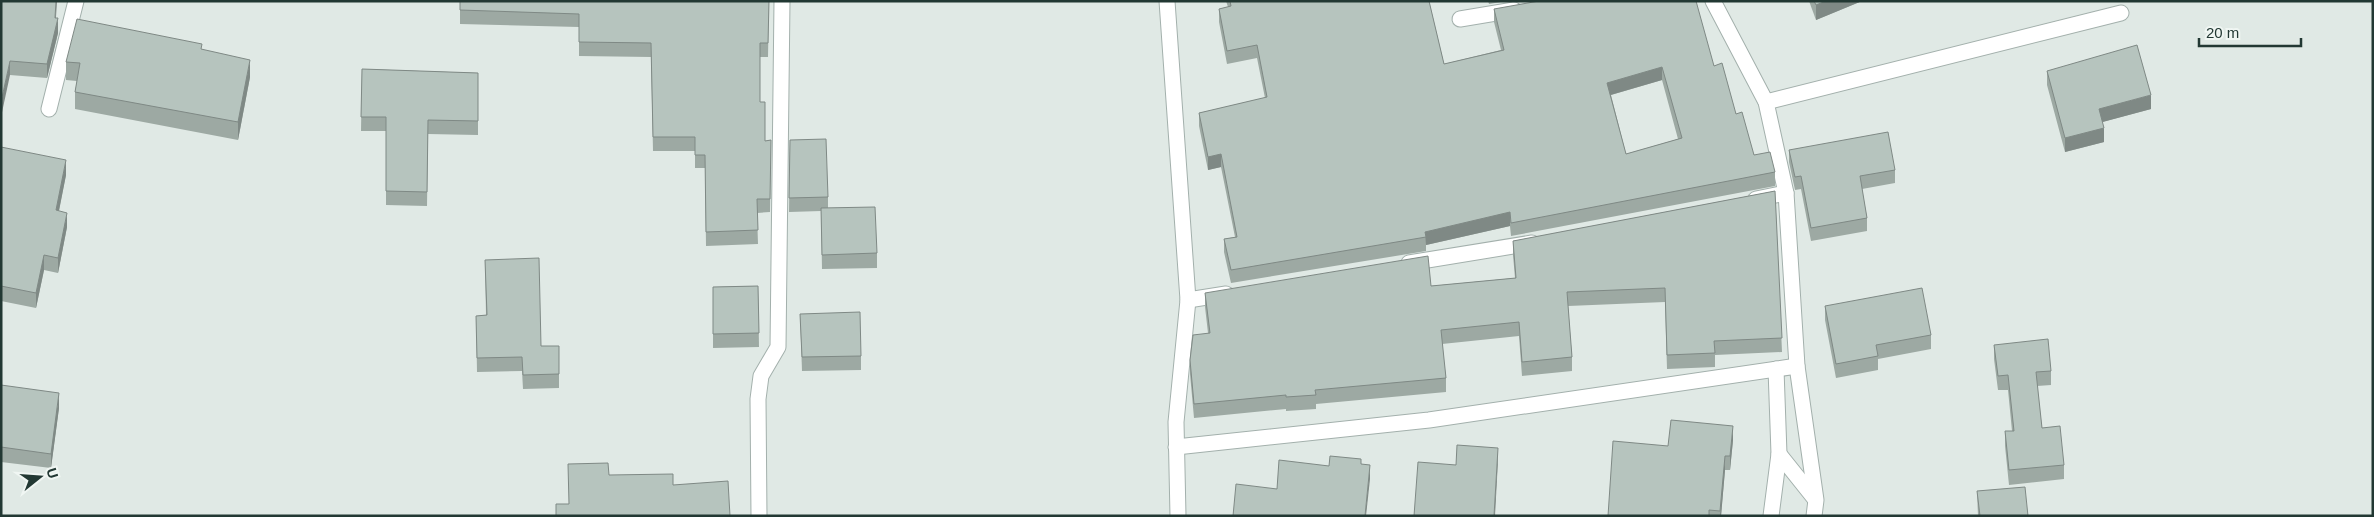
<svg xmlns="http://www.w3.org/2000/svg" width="2374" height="517" font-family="Arial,sans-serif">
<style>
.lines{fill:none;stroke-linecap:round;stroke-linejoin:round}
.minor-casing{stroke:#a3b0ac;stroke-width:17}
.minor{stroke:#fff;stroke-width:15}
.wall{fill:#9da9a3;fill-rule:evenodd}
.shaded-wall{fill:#7f8985}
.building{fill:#b6c4be;stroke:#7f8985;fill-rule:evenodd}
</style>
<rect width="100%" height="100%" fill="#e0e9e5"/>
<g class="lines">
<defs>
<g id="minor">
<path d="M1167,1L1188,300L1176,422L1178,516"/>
<path d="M1713,1L1766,102L1786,193L1797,366L1816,500L1814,516"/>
<path d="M1460,19L1514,10"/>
<path d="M1766,102L2121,13"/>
<path d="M49,109L76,1"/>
<path d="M1756,199L1786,193"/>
<path d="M1409,263L1532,243"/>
<path d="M1188,300L1226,294"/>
<path d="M1176,447L1429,420L1797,366"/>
<path d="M1779,454L1815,499"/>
<path d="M759,516L758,399L761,376L778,347L782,1"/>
<path d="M1771,516L1779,454L1776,369"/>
</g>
</defs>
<!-- minor casing -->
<use href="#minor" class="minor-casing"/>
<!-- minor -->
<use href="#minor" class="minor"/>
</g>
<!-- wall -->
<g class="wall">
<path d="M1,1L56,18L58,33L47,78L10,75Z"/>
<path d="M769,1L768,57H760V102L765,141L771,140L770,212L757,213L758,244L706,246L705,168H695V151H653L651,57L579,56V27L460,24V10Z"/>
<path d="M1226,1H1429L1444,64L1501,50L1494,22V9L1714,66L1736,114L1754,155L1775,172V186L1511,236L1510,226L1426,245V251L1231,283L1224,252V239L1235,237L1221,167L1208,170L1199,126V113L1265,98L1257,58L1227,64L1219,22V9L1228,7ZM1662,80L1678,139L1626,154L1611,95Z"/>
<path d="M1488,1H1507L1489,4Z"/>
<path d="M1809,1H1862L1816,20Z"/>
<path d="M202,50L250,77L238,140L75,109V92L77,81L66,80V62Z"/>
<path d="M362,69L478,73V135L428,134L427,206L386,205V131H361Z"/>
<path d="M2047,71L2151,109L2102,122L2104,142L2065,152L2047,85Z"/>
<path d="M790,140L828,197V208L877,253V268L822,269L821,211L789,212Z"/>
<path d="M1,147L66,175L59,211L67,227L58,273L44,270L36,308L1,301Z"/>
<path d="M1789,150L1895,170V183L1862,189L1867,218V231L1811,241L1801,189L1795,190L1789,162Z"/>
<path d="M1775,191L1782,352L1715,355V367L1667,369L1665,302L1568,306L1572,357V371L1522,376L1519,336L1442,344L1446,378V392L1316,404V409L1286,411V409L1194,418L1190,374V360L1208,333L1205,307V293L1431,286L1515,278L1513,255V241Z"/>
<path d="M485,260L541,346H559V388L523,389L522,371L477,372L476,316L486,315Z"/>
<path d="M758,286L759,347L713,348V287Z"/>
<path d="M1825,306L1931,335V349L1878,359V370L1836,378L1825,320Z"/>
<path d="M800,314L861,356V370L802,371Z"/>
<path d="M1994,345L2051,371V385L2037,386L2042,428L2064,465V479L2009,485L2005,446V431H2012L2008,390H1998L1994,359Z"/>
<path d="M1,385L59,408L51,468L1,462Z"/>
<path d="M1733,440L1730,470H1725L1721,516H1608L1668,446Z"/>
<path d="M1977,491L2028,516H1978Z"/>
</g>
<!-- shaded-wall -->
<g class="shaded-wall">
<path d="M56,1H57L55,32V18Z"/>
<path d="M1826,1H1862L1816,20V5Z"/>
<path d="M58,18V33L47,78V64Z"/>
<path d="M250,60V77L238,140V122Z"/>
<path d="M10,61V75L1,117V102Z"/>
<path d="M1662,67V80L1607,96V83Z"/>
<path d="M2151,95V109L2099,123V109Z"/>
<path d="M2104,128V142L2065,152V138Z"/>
<path d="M1221,154V167L1208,170V157Z"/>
<path d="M66,160V175L56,225V210Z"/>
<path d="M1510,212V226L1426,245L1425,232Z"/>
<path d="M67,213V227L58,273V258Z"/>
<path d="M44,255V270L36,308V293Z"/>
<path d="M59,393V408L51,468V454Z"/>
<path d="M1733,426V440L1730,470V456Z"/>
<path d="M1498,448V460L1495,516H1494Z"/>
<path d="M1725,456V470L1721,516H1720Z"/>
<path d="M1370,465V479L1366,516H1365Z"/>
</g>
<!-- building -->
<g class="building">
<path d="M1,1H56L55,18H58L47,64L10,61L1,102Z"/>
<path d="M460,1H769L768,43H760V102H765V141L771,140L770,199H757L758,230L706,232L705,155H695V137H653L651,43L579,42V14L460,10Z"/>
<path d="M1230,1H1429L1444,64L1504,50L1494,9L1539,1H1696L1714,66L1722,63L1736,114L1742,112L1754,155L1770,152L1775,172L1511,223L1510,212L1425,232L1426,237L1231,270L1224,239L1237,237L1221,154L1208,157L1199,113L1267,97L1257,45L1227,51L1219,9L1231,6ZM1662,67L1682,138L1626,154L1607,83Z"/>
<path d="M1814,1H1826L1816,5Z"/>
<path d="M77,19L202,44L201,49L250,60L238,122L75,92L80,63L66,62Z"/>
<path d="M2137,45L2151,95L2099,109L2104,128L2065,138L2047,71Z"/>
<path d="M362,69L478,73V121L428,120L427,192L386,191V117H361Z"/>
<path d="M1888,132L1895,170L1860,176L1867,218L1811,228L1801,176L1795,177L1789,150Z"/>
<path d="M826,139L828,197L789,198L790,140Z"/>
<path d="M1,147L66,160L56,210L67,213L58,258L44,255L36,293L1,286Z"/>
<path d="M1775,191L1782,338L1714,341L1715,353L1667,355L1665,288L1567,292L1572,357L1522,362L1519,322L1441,330L1446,378L1315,390L1316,395L1286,397V395L1194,404L1190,360L1193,335L1210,333L1205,293L1428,256L1431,286L1516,278L1513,241Z"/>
<path d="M875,207L877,253L822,255L821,208Z"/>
<path d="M539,258L541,346H559V374L523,375L522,357L477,358L476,316L487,315L485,260Z"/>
<path d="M758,286L759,333L713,334V287Z"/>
<path d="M1922,288L1931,335L1876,345L1878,356L1836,364L1825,306Z"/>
<path d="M860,312L861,356L802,357L800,314Z"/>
<path d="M2048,339L2051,371L2036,372L2042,428L2060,426L2064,465L2009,470L2005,431H2014L2008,375L1998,376L1994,345Z"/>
<path d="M1,385L59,393L51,454L1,447Z"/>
<path d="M1671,420L1733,426L1730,456H1725L1720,511L1709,510V516H1608L1613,441L1668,446Z"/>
<path d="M1457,445L1498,448L1494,516H1414L1418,462L1456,465Z"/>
<path d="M1330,456L1361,459V464L1370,465L1365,516H1233L1236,484L1277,489L1279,460L1329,466Z"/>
<path d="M608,463L609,475L673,474V485L728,481L730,516H556V504H569L568,464Z"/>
<path d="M2025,487L2028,516H1980L1977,491Z"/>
</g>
<!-- border -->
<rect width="2374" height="517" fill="none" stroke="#223833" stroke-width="5"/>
<!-- north arrow -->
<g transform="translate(40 477) rotate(73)" stroke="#f0f6f3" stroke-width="4" paint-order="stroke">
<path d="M0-4L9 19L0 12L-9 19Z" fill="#223833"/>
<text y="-8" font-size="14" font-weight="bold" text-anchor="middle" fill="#223833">U</text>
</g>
<!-- scale -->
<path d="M2199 38v8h102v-8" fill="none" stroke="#223833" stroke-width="2.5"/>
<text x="2206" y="38" font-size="15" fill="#223833" stroke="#f0f6f3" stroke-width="4" paint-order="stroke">20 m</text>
</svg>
